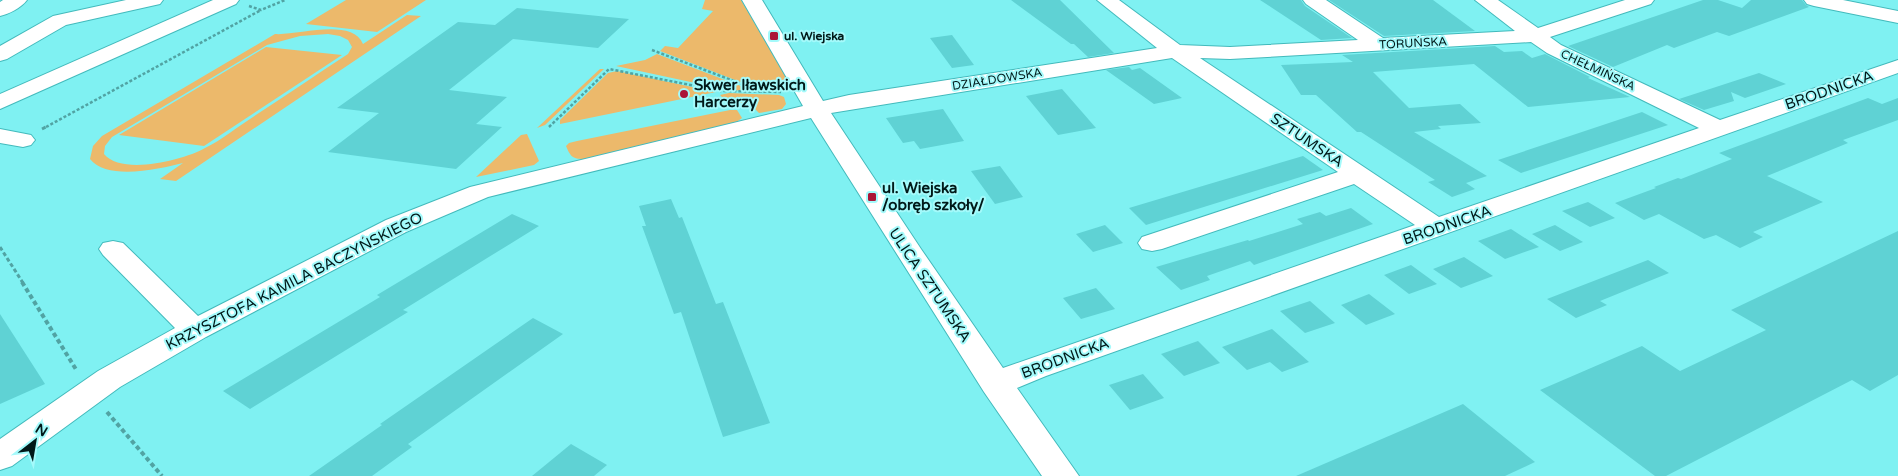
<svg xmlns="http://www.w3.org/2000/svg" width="1898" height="476" font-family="'Varela Round',sans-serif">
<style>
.green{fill:#ecb96b;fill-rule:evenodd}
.building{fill:#5fd2d4}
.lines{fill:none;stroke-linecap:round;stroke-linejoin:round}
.minor-casing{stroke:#43babc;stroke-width:2}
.path-far2{stroke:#51a3a3;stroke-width:2.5;stroke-dasharray:3 2;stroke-linecap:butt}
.path-far1{stroke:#51a3a3;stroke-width:3;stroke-dasharray:4 2.5;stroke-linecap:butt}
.path{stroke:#51a3a3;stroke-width:4;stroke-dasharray:4.5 3;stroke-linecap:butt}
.minor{fill:#fff;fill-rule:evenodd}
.poi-dot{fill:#ab1537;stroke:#a4fafb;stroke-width:2}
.labels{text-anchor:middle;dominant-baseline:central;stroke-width:4;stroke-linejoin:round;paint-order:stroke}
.far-poi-label{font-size:12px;font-weight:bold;fill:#011919;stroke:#a4fafb;text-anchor:start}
.far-street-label{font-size:12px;fill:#011919;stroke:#a4fafb}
.poi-label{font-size:15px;font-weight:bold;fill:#011919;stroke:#a4fafb;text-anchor:start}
.street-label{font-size:15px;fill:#011919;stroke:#a4fafb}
</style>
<rect width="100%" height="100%" fill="#7ff1f2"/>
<!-- green -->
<g class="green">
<path d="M346,0H426L377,32L306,24Z"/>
<path d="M705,0H741L791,84L774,90H761L660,51L665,46L678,48L713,11L702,9Z"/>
<path d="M407,15L421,16L176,181L160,179L183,163C160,169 107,181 90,159L93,146L102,136L275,34C296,36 352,17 363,44ZM328,34L340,36L348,40L352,47L348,54C316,75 285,96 253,117C237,127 222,140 205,148C184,160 122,176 104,154L105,146L112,137L267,45L300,36Z"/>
<path d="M266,47L342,55L204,146L119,135Z"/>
<path d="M657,54L754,91L728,90L616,66L645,60Z"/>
<path d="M600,69H604L545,125L537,128Z"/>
<path d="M617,71L716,92L560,124V120L608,73Z"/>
<path d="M729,93L779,95L784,97L786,104L782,109L759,113L751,105L725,100L720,95Z"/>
<path d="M730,110H737L742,118L731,126L586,159C573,159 571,158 566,146L569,143L577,141Z"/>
<path d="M527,134L539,161L534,165L476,177L521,135Z"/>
</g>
<!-- building -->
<g class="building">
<path d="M1011,0H1060L1114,53L1088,57L1074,44H1071Z"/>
<path d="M1260,0H1301L1305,6L1352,38L1321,40Z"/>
<path d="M1329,0H1433L1475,31L1384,36Z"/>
<path d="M1703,0H1718L1742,8L1751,0H1802L1806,5L1809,7L1729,36L1717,32L1674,48L1667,45L1613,67L1568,46Z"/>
<path d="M517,8L629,19L598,48L513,39L449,90L507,97L476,124L502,127L456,169L328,152L379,113L337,108L458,22L495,25Z"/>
<path d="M952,35L974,65L952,68L930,38Z"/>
<path d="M1495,46L1504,52L1522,51L1532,58L1545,54L1590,77L1588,78L1630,97L1528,107L1474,64L1373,72L1409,108L1460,104L1481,123L1438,126L1441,129L1414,132L1487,176L1466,183L1475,189L1452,197L1428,182L1435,180L1361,132H1357L1316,95H1301L1281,65L1353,62L1342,55Z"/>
<path d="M1129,67L1132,70L1140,68L1182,98L1154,104L1106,70Z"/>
<path d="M1759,73L1786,84L1745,98L1731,92L1734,101L1704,110L1679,99Z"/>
<path d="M1062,89L1096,128L1058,135L1026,96Z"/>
<path d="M1868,98L1882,104L1898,98V120L1843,140L1848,143L1767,176L1823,202L1753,232L1763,237L1740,248L1716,235L1704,239L1659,214L1644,220L1615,203L1656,188L1654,187L1678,178L1681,179L1732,159L1719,153Z"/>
<path d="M943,109L964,141L920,149L914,141L903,143L886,118Z"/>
<path d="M1642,112L1668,125L1521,173L1498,160Z"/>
<path d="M1303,156L1323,170L1146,225L1129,208Z"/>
<path d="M1000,166L1023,197L995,204L971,171Z"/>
<path d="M671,199L679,218L682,217L716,304L723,302L770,423L723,437L681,312L674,314L642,226H646L639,206Z"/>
<path d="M1588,202L1615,218L1590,227L1562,211Z"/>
<path d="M1351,208L1373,224L1254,265L1250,261L1207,276L1210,280L1181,290L1156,267L1248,240L1249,241L1303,224L1297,219L1320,212L1326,216Z"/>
<path d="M512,214L539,226L403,310L408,312L250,409L223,391L380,297L377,295Z"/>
<path d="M1105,225L1123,243L1093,252L1076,234Z"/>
<path d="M1555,225L1583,242L1560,251L1532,234Z"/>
<path d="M1511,229L1539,247L1505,259L1478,241Z"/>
<path d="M1898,231V375L1870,391L1852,380L1666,476H1655L1540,390L1642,346L1680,371L1766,330L1731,310Z"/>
<path d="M1464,257L1493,276L1461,288L1433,269Z"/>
<path d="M1648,260L1669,273L1600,301L1607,305L1576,318L1547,299Z"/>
<path d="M1411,265L1437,284L1409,294L1384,275Z"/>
<path d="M1096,288L1115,309L1081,319L1063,298Z"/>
<path d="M1369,294L1395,314L1366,325L1341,305Z"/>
<path d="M1310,301L1335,323L1305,333L1280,311Z"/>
<path d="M0,314L45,384L0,404Z"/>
<path d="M533,318L563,334L408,444L412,447L372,476H309L382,425L380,424Z"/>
<path d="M1272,329L1309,362L1282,372L1270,362L1247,370L1222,347Z"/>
<path d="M1198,341L1220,363L1184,376L1161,354Z"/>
<path d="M1143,374L1164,398L1130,410L1109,385Z"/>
<path d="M1463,404L1535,462L1505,476H1296Z"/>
<path d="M571,444L607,465L594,476H532Z"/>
</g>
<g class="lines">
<defs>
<g id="minor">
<path d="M3,0H27C21,8 9,14 0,16V2Z"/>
<path d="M126,0H163L160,4L66,25L7,59L0,61V46L53,16Z"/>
<path d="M213,0H239L236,4L0,109V94Z"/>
<path d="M742,0H762L823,101L849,95L1157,48L1097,0H1119L1180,45L1230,47L1358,40L1306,4L1303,0H1326L1383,38L1515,31L1475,0H1498L1538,28L1625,0H1654L1651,4L1550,37L1561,45L1720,120L1898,60V73L1046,376L1017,388L1079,476H1042L984,392L811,118L488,197L406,232L206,337L120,387L12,466L0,470V439L98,371L175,328L103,255L99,249L103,243L113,241L123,243L198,316L386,220L470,187L803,106ZM1531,42L1547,53L1699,128L1439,217L1200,58L1230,59ZM1172,58L1338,172L1142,237L1138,243L1142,249L1152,251L1162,249L1354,184L1415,225L1003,368L921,249L831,113Z"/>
<path d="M1804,0H1843L1898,11V23L1814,6L1807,4Z"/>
<path d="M0,129L31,135L35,140L31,145L23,147L0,143Z"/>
</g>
</defs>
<!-- minor casing -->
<use href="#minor" class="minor-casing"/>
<!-- path-far2 -->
<g class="path-far2">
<path d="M249,6L261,10L285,0"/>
<path d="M652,50L763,92"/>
<path d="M46,127L261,10"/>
<path d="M549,127L609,69L721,91L781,92"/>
</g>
<!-- path-far1 -->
<g class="path-far1">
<path d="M42,129L48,126"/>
<path d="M0,247L23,283"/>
</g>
<!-- path -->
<g class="path">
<path d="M22,282L77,371"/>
<path d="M107,412L162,476"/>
</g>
<!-- minor -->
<use href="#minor" class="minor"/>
</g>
<!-- markers -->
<g class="poi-dot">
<rect x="769" y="31" width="10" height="10" rx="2.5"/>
<circle cx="684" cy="94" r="5"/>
<rect x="867" y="192" width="10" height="10" rx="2.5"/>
</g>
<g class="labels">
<!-- far-poi labels -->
<g class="far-poi-label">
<text x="784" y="36">ul. Wiejska</text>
</g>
<!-- far-street labels -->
<g class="far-street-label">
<text transform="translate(1413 43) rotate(-3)">TORUŃSKA</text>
<text transform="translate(1598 70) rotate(25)">CHEŁMIŃSKA</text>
<text transform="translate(997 79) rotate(-9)">DZIAŁDOWSKA</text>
</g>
<!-- poi labels -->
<g class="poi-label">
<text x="694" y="85">Skwer Iławskich<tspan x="694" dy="17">Harcerzy</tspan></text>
<text x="882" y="188">ul. Wiejska<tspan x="882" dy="17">/obręb szkoły/</tspan></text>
</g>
<!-- street labels -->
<g class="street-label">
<text transform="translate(1829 90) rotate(-19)">BRODNICKA</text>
<text transform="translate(1307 140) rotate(34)">SZTUMSKA</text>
<text transform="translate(1447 225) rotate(-19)">BRODNICKA</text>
<text transform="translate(294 281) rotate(-27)">KRZYSZTOFA KAMILA BACZYŃSKIEGO</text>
<text transform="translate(930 285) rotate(56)">ULICA SZTUMSKA</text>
<text transform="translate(1065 358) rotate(-20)">BRODNICKA</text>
</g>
</g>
<!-- north arrow -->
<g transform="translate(35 441) rotate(31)" stroke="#a4fafb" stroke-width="4" paint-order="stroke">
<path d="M0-4L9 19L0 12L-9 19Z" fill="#011919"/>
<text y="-8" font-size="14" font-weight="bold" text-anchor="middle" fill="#011919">N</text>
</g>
</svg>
